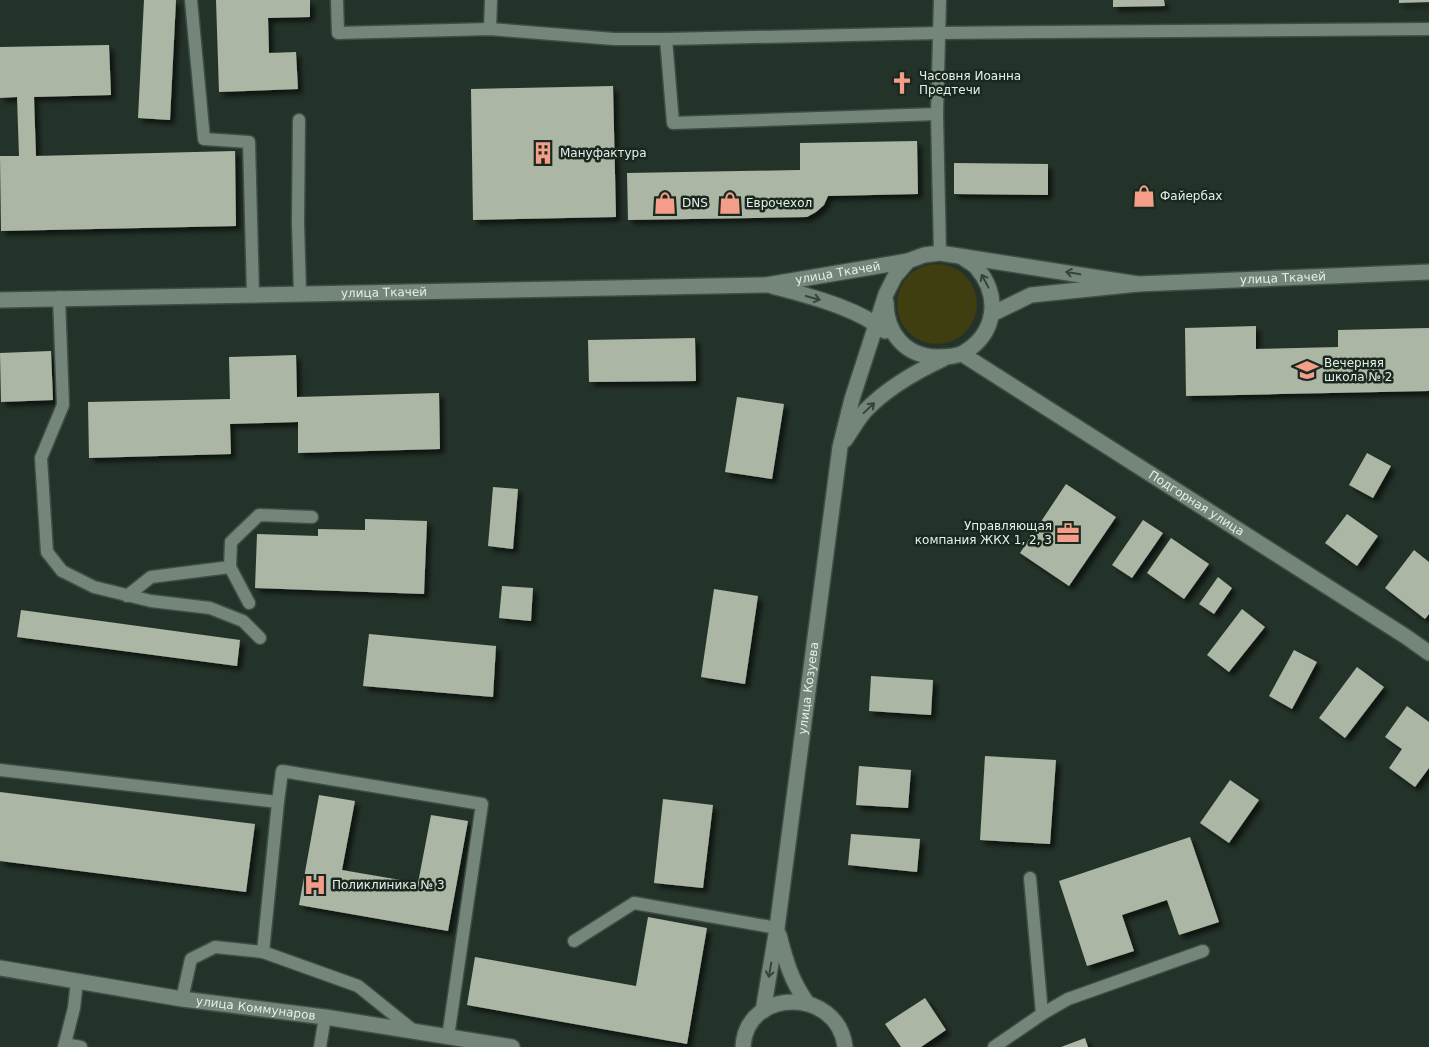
<svg xmlns="http://www.w3.org/2000/svg" width="1429" height="1047" font-family="'DejaVu Sans',sans-serif">
<style>
.green{fill:#3f3e10}
.building{fill:#acb6a5;filter:url(#shadow)}
.lines{fill:none;stroke-linecap:round;stroke-linejoin:round}
.service-casing{stroke:#404d46;stroke-width:15}
.minor-casing{stroke:#404d46;stroke-width:18}
.tertiary-casing{stroke:#404d46;stroke-width:18}
.service{stroke:#74857a;stroke-width:12}
.minor{stroke:#74857a;stroke-width:15}
.tertiary{stroke:#74857a;stroke-width:15}
.oneway{stroke:#35453a}
.labels{text-anchor:middle;dominant-baseline:central;stroke-width:5;stroke-linejoin:round;paint-order:stroke}
.poi-label{font-size:12px;fill:#e6efe9;stroke:#1a291f;text-anchor:start}
.street-label{font-size:12px;fill:#e6efe9;stroke:#1a291f}
</style>
<defs>
<filter id="shadow"><feDropShadow dx="4.5" dy="4.5" stdDeviation="2.5" flood-color="#0009"/></filter>
</defs>
<rect width="100%" height="100%" fill="#243329"/>
<!-- green -->
<circle class="green" cx="937" cy="304" r="40"/>
<!-- building -->
<g class="building">
<path d="M144,0H176L170,120L138,118Z"/>
<path d="M216,0H310V17L268,18L269,53L296,52L298,89L219,92Z"/>
<path d="M1113,0H1164L1165,6L1113,7Z"/>
<path d="M1399,0H1429V2L1399,3Z"/>
<path d="M109,45L111,95L34,97L36,156L235,151L236,226L1,231L0,156H19L17,97L0,98V47Z"/>
<path d="M613,86L616,217L473,220L471,89Z"/>
<path d="M917,141L918,194L828,196L824,205L816,212L807,217L628,220L627,173L800,170V143Z"/>
<path d="M954,163L1048,164V195L954,194Z"/>
<path d="M1256,326V349L1338,347V330L1429,328V391L1186,396L1185,328Z"/>
<path d="M695,338L696,381L589,382L588,340Z"/>
<path d="M51,351L53,400L1,402L0,353Z"/>
<path d="M296,355L297,397L439,393L440,449L298,453V422L230,424L231,454L89,458L88,402L230,399L229,357Z"/>
<path d="M737,397L784,404L772,479L725,472Z"/>
<path d="M1367,453L1391,466L1373,498L1349,485Z"/>
<path d="M1066,484L1116,517L1069,586L1020,553Z"/>
<path d="M493,487L518,489L513,549L488,546Z"/>
<path d="M1347,514L1378,536L1357,566L1325,543Z"/>
<path d="M365,519L427,521L424,594L255,588L257,534L318,536V529L365,530Z"/>
<path d="M1143,520L1163,533L1132,578L1112,565Z"/>
<path d="M1171,538L1209,564L1184,599L1147,573Z"/>
<path d="M1414,550L1429,562V614L1425,619L1385,588Z"/>
<path d="M1218,577L1232,588L1214,614L1199,604Z"/>
<path d="M502,586L533,588L531,621L499,618Z"/>
<path d="M714,589L758,596L745,684L701,677Z"/>
<path d="M1242,609L1265,627L1229,672L1207,655Z"/>
<path d="M21,610L240,640L237,666L17,637Z"/>
<path d="M369,634L496,646L493,697L363,686Z"/>
<path d="M1294,650L1317,662L1292,709L1269,696Z"/>
<path d="M1357,667L1384,687L1345,738L1319,718Z"/>
<path d="M871,676L933,680L931,715L869,711Z"/>
<path d="M1407,706L1429,722V768L1415,787L1389,768L1402,749L1385,737Z"/>
<path d="M985,756L1056,760L1050,844L980,840Z"/>
<path d="M859,766L911,770L908,808L856,805Z"/>
<path d="M1230,780L1259,800L1229,843L1200,823Z"/>
<path d="M0,792L255,824L246,892L0,861Z"/>
<path d="M319,795L355,801L342,870L418,883L431,815L468,821L448,931L299,905Z"/>
<path d="M663,799L713,805L703,888L654,883Z"/>
<path d="M851,834L920,839L917,872L848,865Z"/>
<path d="M1190,837L1219,922L1179,935L1167,900L1122,915L1134,951L1087,966L1059,881Z"/>
<path d="M648,917L707,928L687,1044L467,1005L475,957L636,986Z"/>
<path d="M925,998L946,1030L921,1047H901L885,1024Z"/>
<path d="M1085,1038L1088,1047H1061Z"/>
</g>
<g class="lines">
<defs>
<g id="service">
<path d="M191,0L204,139L249,142L253,294"/>
<path d="M337,0L338,33L490,29L614,39H666L673,123L937,114"/>
<path d="M940,0L937,114L940,253"/>
<path d="M490,29L491,0"/>
<path d="M666,39L939,33L1429,29"/>
<path d="M299,120L298,223L300,293"/>
<path d="M59,297L63,405L41,458L47,552L62,571L94,587L151,601L210,608L243,621L260,638"/>
<path d="M230,567L249,603"/>
<path d="M127,596L151,577L230,567L231,542L259,515L312,517"/>
<path d="M0,770L278,802L263,952L215,947L191,959L182,999"/>
<path d="M278,802L282,771L482,804L448,1037"/>
<path d="M574,941L634,903L777,928"/>
<path d="M263,952L358,986L414,1031"/>
<path d="M1042,1014L1068,999L1203,951"/>
<path d="M65,1044L81,1047"/>
<path d="M64,1047L74,1008L77,981"/>
<path d="M320,1047L325,1017"/>
<path d="M994,1047L1042,1014L1030,878"/>
</g>
<g id="minor">
<path d="M772,286C808,296 856,307 885,331"/>
<path id="s1" d="M0,300L766,285L908,261"/>
<path id="s2" d="M962,354L1405,636L1429,653"/>
</g>
<g id="tertiary">
<path d="M886,302C886,333 905,356 937,357C946,357 955,357 963,353C996,334 1001,297 977,268C974,264 967,261 962,257"/>
<path id="s3" d="M992,314L1031,295L1138,284L1429,272"/>
<path d="M845,440C852,430 858,419 865,411C887,388 915,372 943,359"/>
<path d="M779,935C786,962 791,980 807,1003"/>
<path id="s4" d="M0,968L182,999L325,1017L512,1047"/>
<path id="s5" d="M763,1011L777,928L840,447L852,399L886,294L895,276L908,261L924,255L940,253L1138,284"/>
<path d="M743,1047C746,987 838,987 845,1047"/>
</g>
</defs>
<!-- service casing -->
<use href="#service" class="service-casing"/>
<!-- minor casing -->
<use href="#minor" class="minor-casing"/>
<!-- tertiary casing -->
<use href="#tertiary" class="tertiary-casing"/>
<!-- service -->
<use href="#service" class="service"/>
<!-- minor -->
<use href="#minor" class="minor"/>
<!-- tertiary -->
<use href="#tertiary" class="tertiary"/>
</g>
<!-- one-way arrows -->
<defs><path id="oneway-shaft" d="M-6 0H5M1.5-3L5.5 0L1.5 3" fill="none" stroke-width="1.6" stroke-linecap="round" stroke-linejoin="round" transform="scale(1.25)"/></defs>
<g class="oneway">
<use href="#oneway-shaft" transform="translate(1073 273) rotate(-170)"/>
<use href="#oneway-shaft" transform="translate(985 281) rotate(-118)"/>
<use href="#oneway-shaft" transform="translate(813 298) rotate(16)"/>
<use href="#oneway-shaft" transform="translate(869 408) rotate(-43)"/>
<use href="#oneway-shaft" transform="translate(770 970) rotate(100)"/>
</g>
<!-- icons -->
<defs>
<symbol id="church-bare" viewBox="-9 -9 18 18"><path d="M-1.2-6h2.4v3.5h3.3v2.4h-3.3V6h-2.4V-.1h-3.3v-2.4h3.3Z" fill="#f49e8a" stroke="#1a291f" stroke-width="2.5" paint-order="stroke"/></symbol>
<symbol id="building-bare" viewBox="-9 -9 18 18"><path d="M-4-6H4V6H1V3H-1V6H-4ZM-2.5-4.3h1.7v1.8h-1.7ZM.8-4.3h1.7v1.8H.8ZM-2.5-1h1.7V.8h-1.7ZM.8-1h1.7V.8H.8Z" fill="#f49e8a" stroke="#1a291f" stroke-width="2.5" paint-order="stroke"/></symbol>
<symbol id="shop-bare" viewBox="-9 -9 18 18"><path d="M-5-2.5h2.3a2.7 3.5 0 0 1 5.4 0H5L5.5 6h-11ZM-1.5-2.5h3a1.5 2.3 0 0 0-3 0Z" fill="#f49e8a" stroke="#1a291f" stroke-width="2.5" paint-order="stroke"/></symbol>
<symbol id="school-bare" viewBox="-9 -9 18 18"><path d="M0-5L7-2L0 1L-7-2ZM-4 1L0 2.5L4 1V4Q0 6-4 4Z" fill="#f49e8a" stroke="#1a291f" stroke-width="2.5" paint-order="stroke"/></symbol>
<symbol id="office-bare" viewBox="-9 -9 18 18"><path d="M-6-3h4V-5.5h4V-3h4V5H-6ZM-1-4.5V-3h2v-1.5ZM-6 0V1H6V0Z" fill="#f49e8a" stroke="#1a291f" stroke-width="2.5" paint-order="stroke"/></symbol>
<symbol id="hospital-bare" viewBox="-9 -9 18 18"><path d="M-5-5h3v3.5h4V-5h3V5h-3V1.5h-4V5h-3Z" fill="#f49e8a" stroke="#1a291f" stroke-width="2.5" paint-order="stroke"/></symbol>
</defs>
<g fill-rule="evenodd">
<use href="#church-bare" x="886" y="67" width="32" height="32"/>
<use href="#building-bare" x="527" y="137" width="32" height="32"/>
<use href="#shop-bare" x="1128" y="180" width="32" height="32"/>
<use href="#shop-bare" x="649" y="187" width="32" height="32"/>
<use href="#shop-bare" x="714" y="187" width="32" height="32"/>
<use href="#school-bare" x="1291" y="354" width="32" height="32"/>
<use href="#office-bare" x="1052" y="517" width="32" height="32"/>
<use href="#hospital-bare" x="299" y="869" width="32" height="32"/>
</g>
<g class="labels">
<!-- poi labels -->
<g class="poi-label">
<text x="919" y="76">Часовня Иоанна<tspan x="919" dy="14">Предтечи</tspan></text>
<text x="560" y="153">Мануфактура</text>
<text x="1160" y="196">Файербах</text>
<text x="682" y="203">DNS</text>
<text x="746" y="203">Еврочехол</text>
<text x="1324" y="363">Вечерняя<tspan x="1324" dy="14">школа № 2</tspan></text>
<text x="1052" y="526" text-anchor="end">Управляющая<tspan x="1052" dy="14">компания ЖКХ 1, 2, 3</tspan></text>
<text x="332" y="885">Поликлиника № 3</text>
</g>
<!-- street labels -->
<g class="street-label">
<text stroke="none"><textPath href="#s1" startOffset="839">улица Ткачей</textPath></text>
<text stroke="none"><textPath href="#s3" startOffset="296">улица Ткачей</textPath></text>
<text stroke="none"><textPath href="#s1" startOffset="384">улица Ткачей</textPath></text>
<text stroke="none"><textPath href="#s2" startOffset="278">Подгорная улица</textPath></text>
<text stroke="none"><textPath href="#s5" startOffset="326">улица Козуева</textPath></text>
<text stroke="none"><textPath href="#s4" startOffset="259">улица Коммунаров</textPath></text>
</g>
</g>
</svg>
